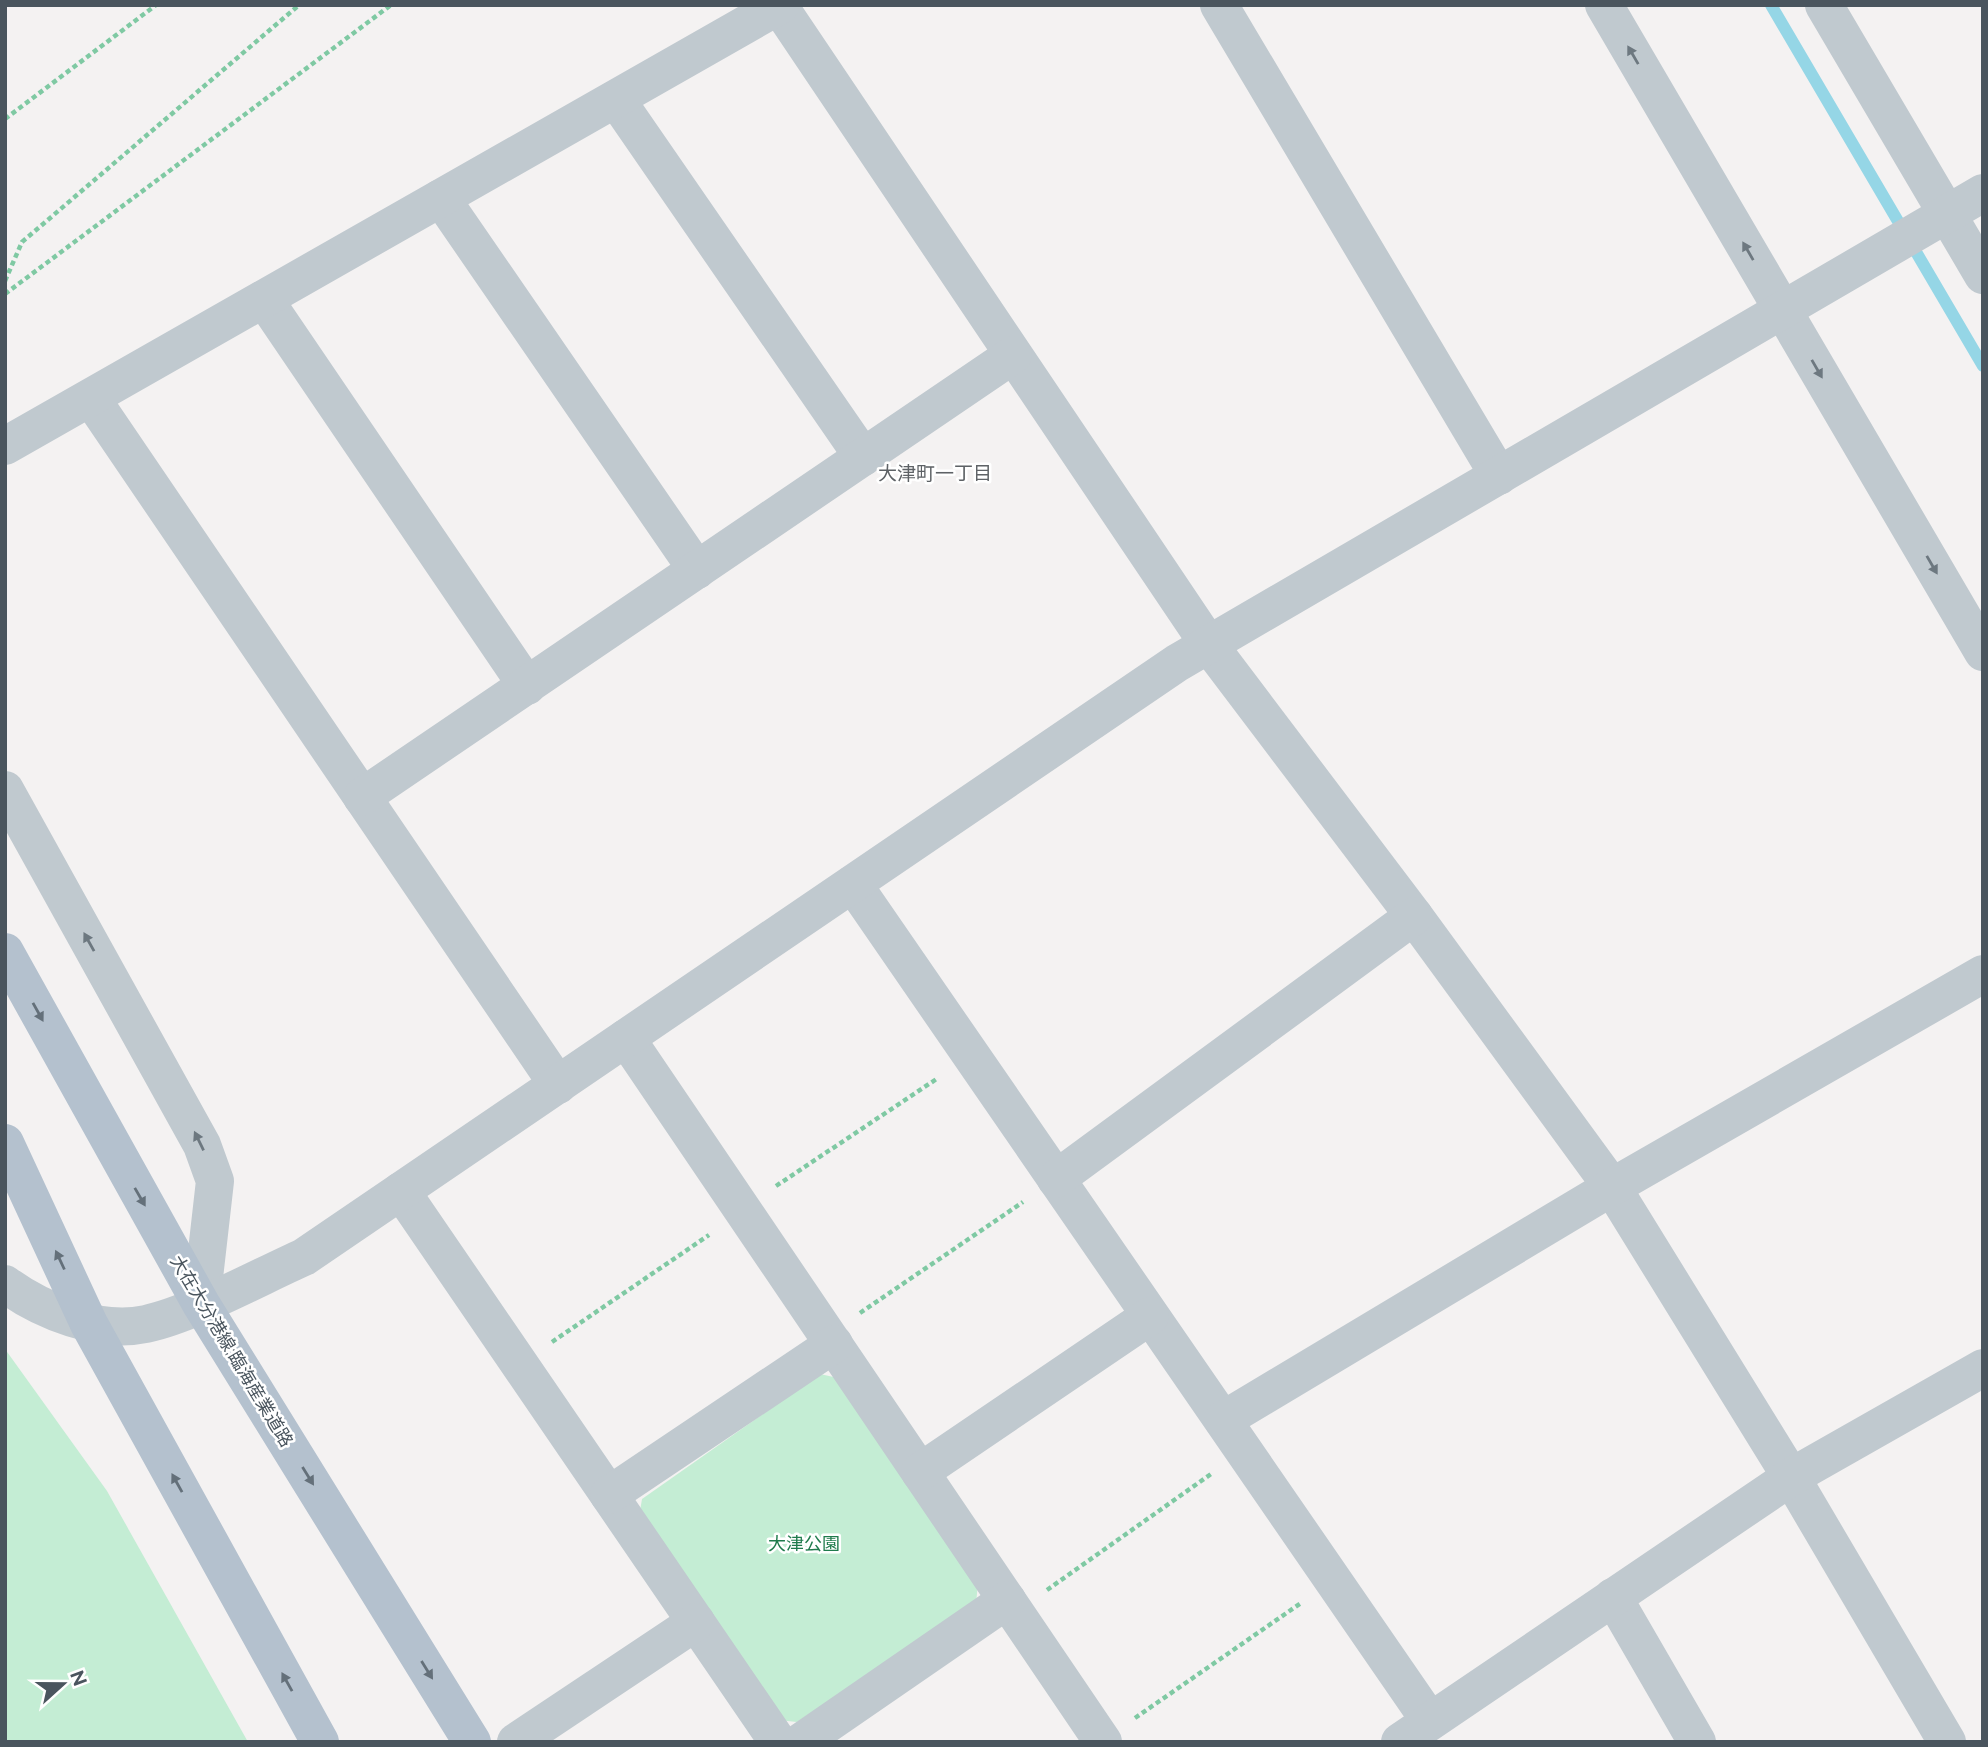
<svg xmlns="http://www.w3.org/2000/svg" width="1988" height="1747" font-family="Raleway,'Noto Sans JP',sans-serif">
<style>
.green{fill:#c4edd4}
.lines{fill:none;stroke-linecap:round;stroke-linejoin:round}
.stream{stroke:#95d6e6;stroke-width:12}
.path{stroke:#7fc9a3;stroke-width:4.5;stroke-dasharray:5 3.5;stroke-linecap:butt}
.minor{stroke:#c0c9cf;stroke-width:38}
.tertiary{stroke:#c0c9cf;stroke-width:38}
.primary{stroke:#b4c1ce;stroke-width:38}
.oneway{fill:#6d7880}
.oneway2{fill:#64707a}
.labels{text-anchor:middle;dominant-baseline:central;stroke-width:5;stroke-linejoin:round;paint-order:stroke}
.street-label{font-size:18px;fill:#4a555e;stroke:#fff}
.park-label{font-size:18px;fill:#1f7b4c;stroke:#fff}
.neighbourhood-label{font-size:19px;fill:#5e6266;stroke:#fff}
</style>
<rect width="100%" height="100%" fill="#f4f2f2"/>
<!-- green -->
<g class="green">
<path d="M5,1349L107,1491L248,1742H5Z"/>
<path d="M820,1374L838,1378L978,1583L976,1604L797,1722L778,1720L639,1517L642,1499Z"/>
</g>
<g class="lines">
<!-- stream -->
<path class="stream" d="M1771,5L1983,366"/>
<!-- path -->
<g class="path">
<path d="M5,119L156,5"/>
<path d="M5,281L22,242L299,5"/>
<path d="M5,294L391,5"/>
<path d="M776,1186L938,1078"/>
<path d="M860,1313L1023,1202"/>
<path d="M552,1342L709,1235"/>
<path d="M1047,1590L1211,1474"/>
<path d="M1135,1718L1301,1603"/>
</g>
<!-- minor -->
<g class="minor">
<path d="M1219,5L1499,476"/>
<path d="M1604,5L1983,652"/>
<path d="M779,6L1209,645L1414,916L1612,1187L1791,1477L1947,1742"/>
<path d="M616,99L863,457"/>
<path d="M441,198L697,570"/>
<path d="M264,299L527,686"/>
<path d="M91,398L558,1085"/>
<path d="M5,790L202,1145L215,1181L201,1304"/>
<path d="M362,797L1013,355"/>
<path d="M853,884L1430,1721"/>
<path d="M626,1038L1103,1742"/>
<path d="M1056,1179L1414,916"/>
<path d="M401,1191L778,1742"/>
<path d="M1223,1420L1612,1187L1983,974"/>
<path d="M920,1472L1150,1316"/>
<path d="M609,1495L834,1344"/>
<path d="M1613,1597L1697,1742"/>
<path d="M516,1742L696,1622"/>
<path d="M801,1742L1007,1600"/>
<path d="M1400,1742L1791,1477L1983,1368"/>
</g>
<!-- tertiary -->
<g class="tertiary">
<path d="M1824,5L1983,275"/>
<path d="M5,446L780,5"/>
<path d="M5,1284C42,1311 99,1334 146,1324C192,1314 259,1277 304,1257L1177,663L1983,193"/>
</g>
<!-- primary -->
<g class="primary">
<path d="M5,952L201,1304L472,1742"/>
<path d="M5,1143L89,1324L320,1742"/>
</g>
</g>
<!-- one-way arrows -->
<defs><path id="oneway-solid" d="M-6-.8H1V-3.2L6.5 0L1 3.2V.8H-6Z" transform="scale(1.75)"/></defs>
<g class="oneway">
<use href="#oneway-solid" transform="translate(1633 55) rotate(-120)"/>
<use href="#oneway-solid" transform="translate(1748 251) rotate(-120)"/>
<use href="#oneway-solid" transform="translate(1817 369) rotate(60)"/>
<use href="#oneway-solid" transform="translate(1932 565) rotate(60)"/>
<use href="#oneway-solid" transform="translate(89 942) rotate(-119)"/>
<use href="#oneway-solid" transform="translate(199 1141) rotate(-116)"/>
</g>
<g class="oneway2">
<use href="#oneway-solid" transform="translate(38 1012) rotate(61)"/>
<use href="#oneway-solid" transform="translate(140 1197) rotate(60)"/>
<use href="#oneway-solid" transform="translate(60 1260) rotate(-115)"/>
<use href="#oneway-solid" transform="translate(308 1476) rotate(58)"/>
<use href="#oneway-solid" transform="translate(177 1483) rotate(-119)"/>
<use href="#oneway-solid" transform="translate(427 1670) rotate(58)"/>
<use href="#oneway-solid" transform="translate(287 1682) rotate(-119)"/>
</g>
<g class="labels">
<!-- street labels -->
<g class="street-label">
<text transform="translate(232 1351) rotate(59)">大在大分港線;臨海産業道路</text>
</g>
<!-- park labels -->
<g class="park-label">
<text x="804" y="1543">大津公園</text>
</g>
<!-- neighbourhood labels -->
<g class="neighbourhood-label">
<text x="935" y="473">大津町一丁目</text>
</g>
</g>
<!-- border -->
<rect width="1988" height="1747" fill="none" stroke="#4a555e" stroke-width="14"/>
<!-- north arrow -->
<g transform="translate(63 1684) rotate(69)" stroke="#ffffff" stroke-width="5" paint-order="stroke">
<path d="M0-5L12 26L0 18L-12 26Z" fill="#4a555e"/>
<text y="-10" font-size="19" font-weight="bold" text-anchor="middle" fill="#4a555e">N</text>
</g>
</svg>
